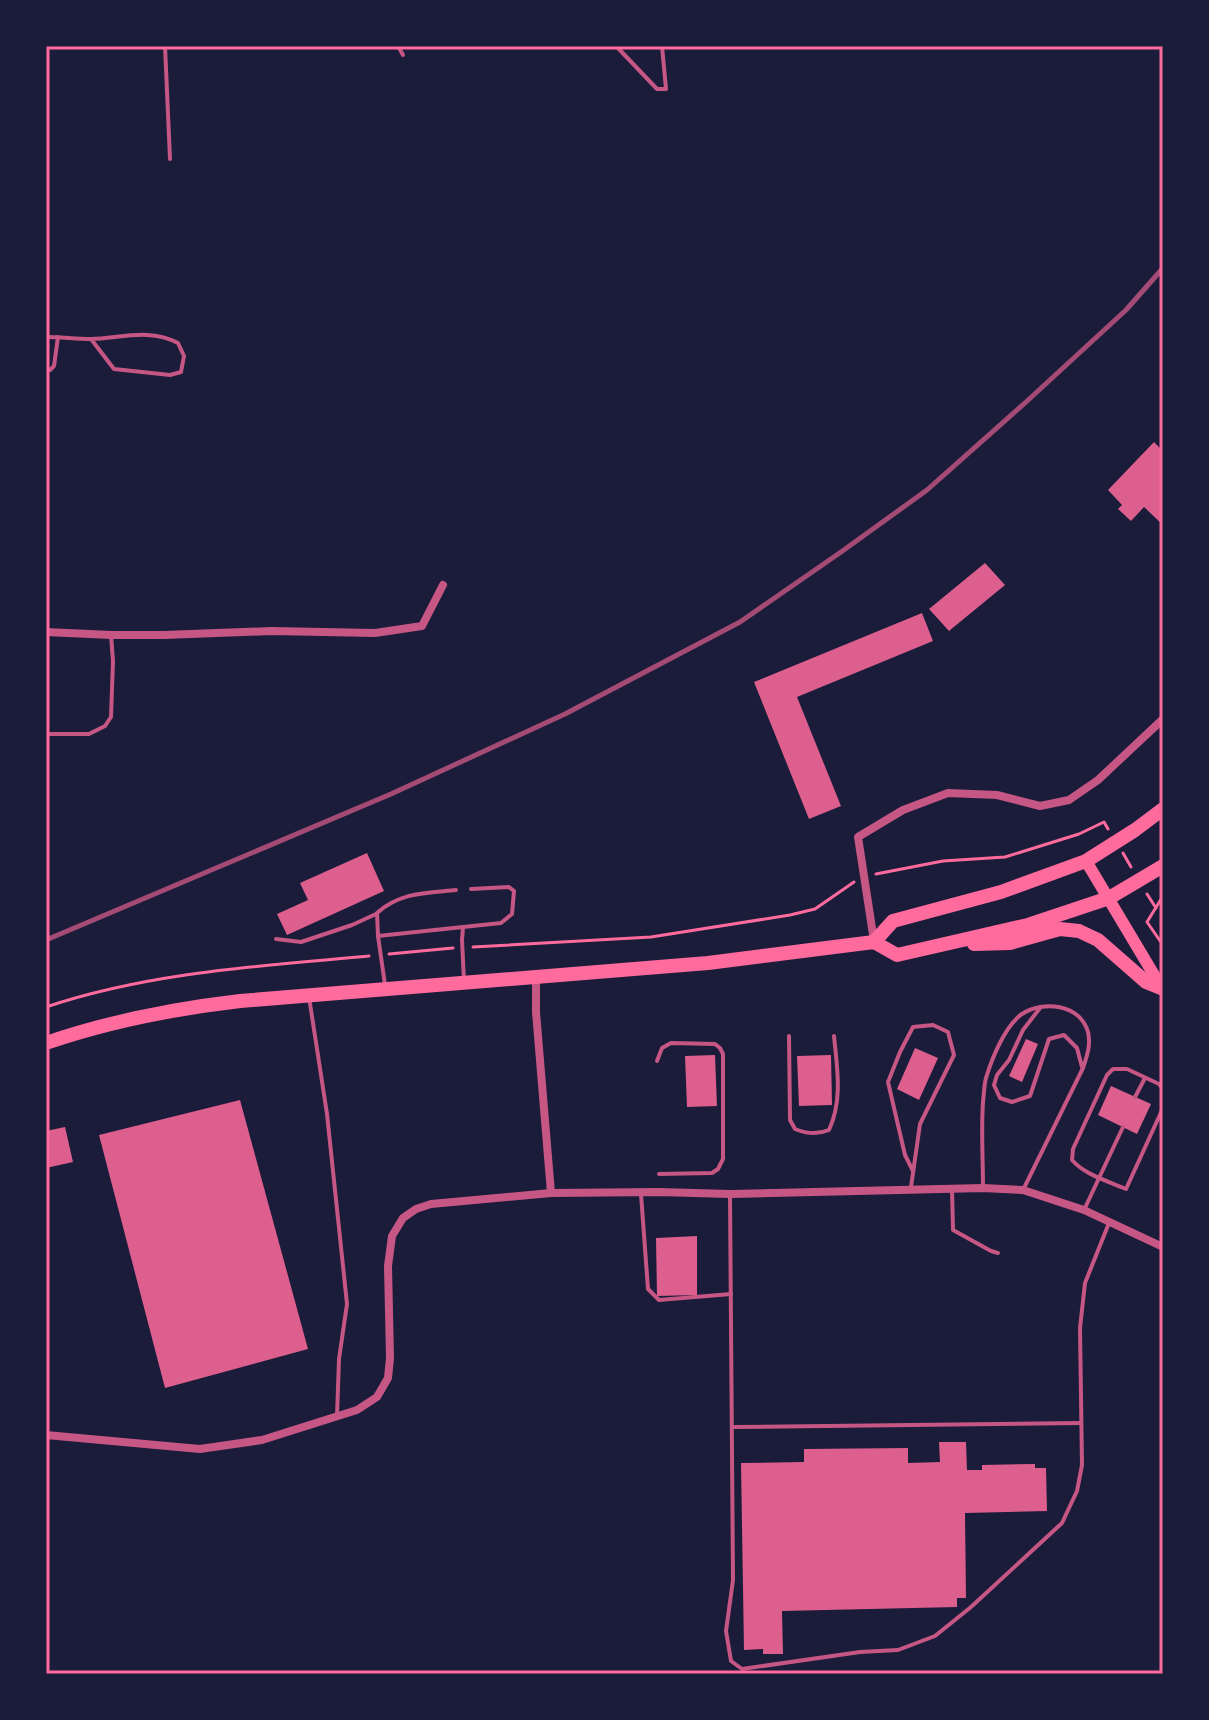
<svg xmlns="http://www.w3.org/2000/svg" width="1209" height="1720" font-family="'Titillium Web',sans-serif">
<style>
.building{fill:#dd5f8e}
.lines{fill:none;stroke-linecap:round;stroke-linejoin:round}
.path{stroke:#ff6b9d;stroke-width:3}
.service{stroke:#c65784;stroke-width:4}
.minor{stroke:#c65784;stroke-width:8}
.secondary{stroke:#ff6b9d;stroke-width:12}
.trunk{stroke:#ff6b9d;stroke-width:14}
.rail{stroke:#a44b75;stroke-width:5}
.neatline{fill:none;stroke:#ff6b9d;stroke-width:3}
</style>
<rect width="100%" height="100%" fill="#1b1b3a"/>
<!-- building -->
<g class="building">
<path d="M1154,442L1163,451V525L1144,507L1131,521L1118,509L1122,505L1108,490Z"/>
<path d="M985,563L1005,585L949,631L929,609Z"/>
<path d="M922,613L933,641L797,697L841,806L809,819L754,682Z"/>
<path d="M367,853L384,891L287,935L277,914L308,900L300,883Z"/>
<path d="M1026,1039L1038,1044L1022,1082L1009,1076Z"/>
<path d="M915,1048L938,1058L919,1100L897,1089Z"/>
<path d="M715,1055L717,1106L687,1107L685,1056Z"/>
<path d="M831,1055L832,1105L799,1106L797,1056Z"/>
<path d="M1111,1086L1151,1104L1137,1134L1098,1115Z"/>
<path d="M240,1100L308,1349L165,1388L99,1135Z"/>
<path d="M65,1127L73,1162L46,1168V1131Z"/>
<path d="M697,1236V1295L657,1296L656,1238Z"/>
<path d="M939,1442H966L967,1470H982V1465L1035,1464V1468H1046L1047,1511L965,1513L966,1598H957V1607L782,1611L783,1654H763V1649L744,1650L741,1463L804,1462V1449L908,1448V1463L940,1462Z"/>
</g>
<g class="lines">
<!-- path -->
<g class="path">
<path d="M1123,853L1131,867"/>
<path d="M876,874L943,861L1005,857L1079,834L1104,822L1108,829"/>
<path d="M1147,894L1156,908"/>
<path d="M1163,896L1147,922L1163,945"/>
<path d="M473,947L651,937L790,915L815,909L854,882"/>
<path d="M389,954L453,948"/>
<path d="M46,1007C150,972 261,966 369,956"/>
</g>
<!-- service -->
<g class="service">
<path d="M165,46L170,159"/>
<path d="M398,46L403,55"/>
<path d="M616,46L657,89H666L662,46"/>
<path d="M46,337C61,337 76,339 91,339C121,338 150,328 178,343L184,356L181,372L170,375L114,369L91,339"/>
<path d="M46,370H50L54,366L58,337"/>
<path d="M46,734H89L105,726L111,717L113,661L111,635"/>
<path d="M378,936L463,927"/>
<path d="M276,939L301,942L352,925L376,914"/>
<path d="M464,981L462,940L463,927L501,923L512,914L514,891L509,887L471,889"/>
<path d="M385,985L378,936L377,913C400,892 427,893 456,890"/>
<path d="M309,997L327,1114L347,1304L339,1359L337,1416"/>
<path d="M1040,1008L1023,1030L1009,1060L997,1075L994,1085L1000,1098L1012,1102L1030,1096L1049,1039L1064,1035L1077,1048L1082,1067"/>
<path d="M789,1036L790,1120L795,1129C807,1134 817,1135 829,1130C843,1100 837,1067 834,1036"/>
<path d="M657,1061L662,1048L671,1043L715,1044L720,1048L723,1054V1159L718,1169L712,1173L659,1174"/>
<path d="M1163,1089L1159,1084L1127,1069H1113L1107,1075L1073,1149L1072,1160C1085,1175 1108,1181 1126,1189L1163,1108"/>
<path d="M1135,1097L1145,1078"/>
<path d="M911,1187L920,1124L954,1055L948,1032L933,1025L913,1027L900,1052L888,1082L905,1155L913,1171"/>
<path d="M983,1188C983,1159 981,1130 983,1102C984,1094 984,1085 986,1078C992,1058 1005,1026 1022,1014C1043,1000 1080,1004 1088,1032C1091,1045 1087,1056 1083,1068L1024,1188"/>
<path d="M952,1189L953,1230L991,1251L998,1253"/>
<path d="M641,1194L648,1289L659,1300L731,1294"/>
<path d="M730,1196L733,1580L726,1631L731,1661L742,1669L860,1652L898,1650L935,1636L971,1607L1062,1523L1077,1491L1082,1465L1080,1328L1085,1283L1109,1223"/>
<path d="M1084,1210L1123,1127"/>
<path d="M733,1427L1081,1423"/>
</g>
<!-- minor -->
<g class="minor">
<path d="M46,632L111,635H164L271,631L375,633L422,626L443,585"/>
<path d="M874,941L858,837L903,810L948,793L997,795L1040,806L1069,800L1098,780L1163,719"/>
<path d="M536,977V1012L551,1193"/>
<path d="M46,1435L200,1449L262,1440L357,1410L377,1397L388,1378L390,1358L388,1266L392,1236L403,1218L416,1209L431,1204L551,1193L659,1192L730,1194L983,1188L1023,1190L1084,1210L1163,1247"/>
</g>
<!-- secondary -->
<path class="secondary" d="M1086,861L1163,990"/>
<!-- trunk -->
<g class="trunk">
<path d="M874,942L893,921L1001,892L1086,861L1135,830L1163,809"/>
<path d="M974,944L1010,943L1060,929L1079,931L1098,940L1146,982L1161,988"/>
<path d="M46,1043C110,1021 172,1009 240,1001L708,963L874,942L897,955L1028,925L1109,898L1163,866"/>
</g>
<!-- rail -->
<path class="rail" d="M46,940L391,794L565,714L740,622L841,552L927,490L1026,402L1126,310L1163,268"/>
</g>
<!-- border -->
<rect width="1209" height="1720" fill="none" stroke="#1b1b3a" stroke-width="96"/>
<rect x="48" y="48" width="1113" height="1624" class="neatline"/>
</svg>
